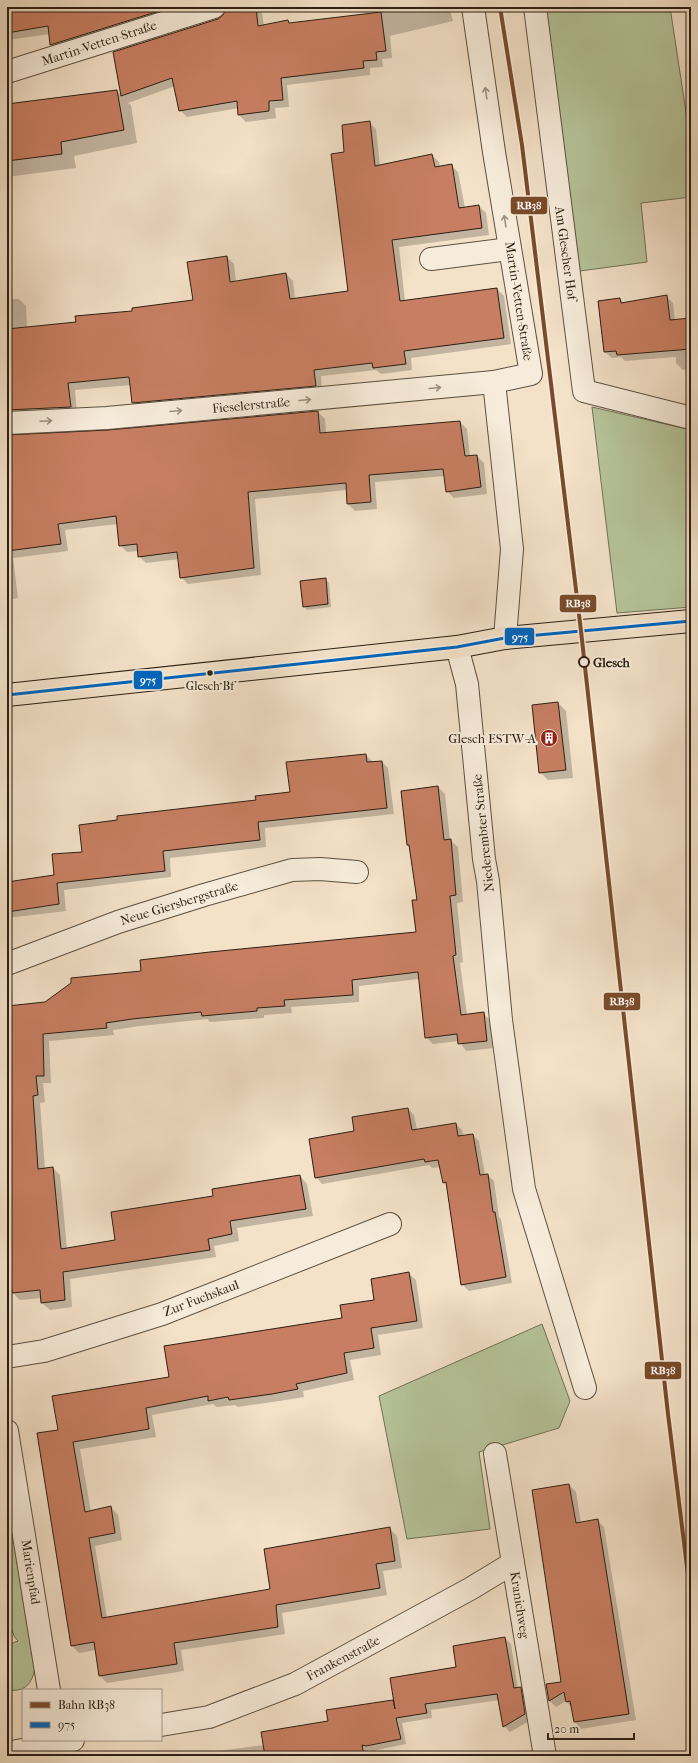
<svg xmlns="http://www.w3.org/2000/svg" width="698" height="1763" font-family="'IM FELL French Canon',serif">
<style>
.green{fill:#b6c49a;stroke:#707256}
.shadow{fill:#0003;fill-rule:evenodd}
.building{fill:#c77e62;stroke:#2b1f12}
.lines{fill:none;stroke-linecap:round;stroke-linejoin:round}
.minor-casing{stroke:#5d5040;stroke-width:24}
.major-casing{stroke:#2b1f12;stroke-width:24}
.minor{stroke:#f7ecdb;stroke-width:22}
.major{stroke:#f3e1c8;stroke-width:22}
.bus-1-casing{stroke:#f7ecdb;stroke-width:6}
.bus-1{stroke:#0065bd;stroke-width:3}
.rail-1-casing{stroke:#f7ecdb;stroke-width:7}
.rail-1{stroke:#7a4b2a;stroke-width:4}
.oneway{stroke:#9b9081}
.stop-dot{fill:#f7ecdb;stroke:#2b1f12;stroke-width:2}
.bus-dot{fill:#2b1f12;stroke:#f7ecdb;stroke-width:1.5}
.labels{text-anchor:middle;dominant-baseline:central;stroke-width:4;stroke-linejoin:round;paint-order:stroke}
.bus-label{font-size:12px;fill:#2b1f12;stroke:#f7ecdb}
.street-label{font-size:13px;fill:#2b1f12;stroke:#f7ecdb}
.stop-label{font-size:13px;font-weight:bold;fill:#2b1f12;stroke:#f7ecdb;text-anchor:start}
.poi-label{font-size:13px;fill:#2b1f12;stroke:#f7ecdb;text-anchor:end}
.line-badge{stroke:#f7ecdb;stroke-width:1.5}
.badge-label{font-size:11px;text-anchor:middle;font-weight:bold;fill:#fff}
</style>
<rect width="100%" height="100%" fill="#f3e1c8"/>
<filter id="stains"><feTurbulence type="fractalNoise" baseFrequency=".005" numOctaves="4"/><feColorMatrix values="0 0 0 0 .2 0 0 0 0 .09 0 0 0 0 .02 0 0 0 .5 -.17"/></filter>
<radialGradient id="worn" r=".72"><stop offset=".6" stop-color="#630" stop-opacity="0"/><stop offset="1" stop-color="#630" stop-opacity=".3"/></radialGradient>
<!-- green -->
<g class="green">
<path d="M542,7H670L691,145V197L641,203L647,262L580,271Z"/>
<path d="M592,407L691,430V607L617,613Z"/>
<path d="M542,1324L570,1401L559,1428L479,1452L490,1529L407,1539L379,1396Z"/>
<path d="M7,1495L35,1667C32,1685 25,1692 7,1690V1645L18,1641L14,1636L7,1615Z"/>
</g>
<!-- shadow -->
<g class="shadow">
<path d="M7,7H201L58,52L51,45L50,34L7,40Z"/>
<path d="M227,7H261L264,26L288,21L291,24L375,14L373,7H449L453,21L390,36L392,58L382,59L383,67L370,68V75L287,85L289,107L275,108L276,118L246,122L239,115V108L187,117L180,110L175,86L128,103L131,105L137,143L74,156L76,168L7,177V106L117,91L122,96L114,53L219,20L224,16Z"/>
<path d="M369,122L376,129L380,166L432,155L439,162L440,167L451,165L458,172L465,208L479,206L486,213L489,235L399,247L405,301L497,289L504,296L511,344L411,358L412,370L381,374L376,370L321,376L322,393L140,410L133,403L131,385L75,390L77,414L7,420V299H19L26,306L27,328L77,323L194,301L227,257L234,264L236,282L286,274L293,281L295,299L349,291L346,152Z"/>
<path d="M666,296L673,303L675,321L691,319V369L683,370L676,363V357L625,361L621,357L612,358L605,352L620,299L624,304Z"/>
<path d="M318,412L325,419L326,433L460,422L467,429L470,457L477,456L484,463L487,494L454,498L447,491L445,476L375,482L377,509L355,511L348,504L347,490L255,499L261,575L188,584L181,577L179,559L146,563L139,556V551L127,552L120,545L118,524L65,530L68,551L13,558L18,598L7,600V436L108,431Z"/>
<path d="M325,579L329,583L331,607L307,610L304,606Z"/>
<path d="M558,703L566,711L573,778L548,780L540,772Z"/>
<path d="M366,755L373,762H382L388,768L394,814L265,828L266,847L170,858L171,877L64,890L66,911L7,918V869L9,883L55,876L83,852L257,801L291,793Z"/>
<path d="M438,787L445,794L450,840L458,847L463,902L457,903L463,962L460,963L467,1015L484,1014L491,1021L494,1048L466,1051L459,1041L433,1044L426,1037L419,979L359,986V1002L291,1007L292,1013L264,1015V1018L210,1022L207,1019L140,1026L113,1030L114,1035L49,1041L51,1083H43L45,1102L40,1103L45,1169L53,1168L60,1175L67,1249L117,1241L214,1197L300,1176L307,1184L313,1216L237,1228L239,1241L214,1246L216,1257L70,1279L72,1307L50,1310L42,1303V1298L20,1300L13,1293L7,1236V1016L142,972L417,933L418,901L410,848L407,845Z"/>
<path d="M408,1109L414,1115L417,1130L456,1124L462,1130L463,1136L473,1135L479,1141L485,1175H487L494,1181L499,1217L501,1219L512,1283L469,1291L462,1284L448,1187L444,1182L440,1167L432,1168L429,1165L322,1184L316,1177L355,1132Z"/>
<path d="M408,1273L416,1280L423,1328L378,1335L381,1355L350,1360L354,1380L303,1391L304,1397L279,1401L238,1407L235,1405L217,1407L213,1404L152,1415L156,1437L80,1449L91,1512L111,1507L118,1515L122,1540L95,1546L107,1618L271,1590L389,1528L397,1536L402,1568L383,1571L387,1595L282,1613L285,1634L181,1650L184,1671L107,1683L100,1676L96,1650L79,1653L72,1646L38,1434L59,1431L170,1377L343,1318L375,1301Z"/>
<path d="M569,1485L576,1492L581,1523L597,1520L604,1527L636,1720L581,1729L575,1722L572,1708L566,1701L556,1707L549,1700L562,1683ZM568,1688L569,1690L553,1699V1697Z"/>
<path d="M505,1638L511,1644L518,1689L521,1688L527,1694L531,1720L510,1732L504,1726L500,1700L431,1710L432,1718L402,1723L406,1744L372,1751L368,1750V1756H197L196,1754L264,1745L392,1701L395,1703Z"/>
</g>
<!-- building -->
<g class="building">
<path d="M7,7H172L50,45L48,26L7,33Z"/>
<path d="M226,7H256L258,26L288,20L289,23L381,12L386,51L376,52L377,60L363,61L364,68L281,78L283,100L269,101V111L238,115L237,101L179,111L172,78L121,96L113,52L218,19L223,15Z"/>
<path d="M117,90L124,130L61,142L62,154L7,161V104Z"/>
<path d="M370,121L375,166L432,154L435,167L452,164L459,208L479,205L482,228L392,240L400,301L497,288L504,338L404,351L406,364L373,368L372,363L314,370L316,386L132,403L129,377L68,383L71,407L7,410V329L76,322L75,316L132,311V308L193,300L187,262L227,256L230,282L286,273L290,299L348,291L331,154L344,152L342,125Z"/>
<path d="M667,295L670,320L691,318V349L617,355L616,351L604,352L598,301L620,298L621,303Z"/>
<path d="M318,411L320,433L460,421L465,456L477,455L481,487L446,492L443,469L369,475L371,502L347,504L346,483L248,492L254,568L180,578L177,552L138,557L137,544L119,546L116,516L58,524L61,544L7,551V435L108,430Z"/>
<path d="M326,578L328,604L303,607L300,581Z"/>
<path d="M558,702L566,770L539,773L532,705Z"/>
<path d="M366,754L367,762L382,761L387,808L258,822L260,840L163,851L165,871L57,883L59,904L7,912V882L54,875L52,854L82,852L79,825L117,820V816L256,800L255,796L290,792L286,762Z"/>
<path d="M438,786L444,840L451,839L456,895L450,896L456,955L453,956L461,1015L484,1012L487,1041L458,1044L457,1034L425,1038L418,972L352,980L353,995L284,1000L285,1006L257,1008V1011L202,1016L201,1012L132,1019L106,1023L107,1028L43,1034L44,1076H36L38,1095L33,1096L38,1169L53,1167L61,1249L115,1240L111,1212L213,1196L212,1189L300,1175L306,1209L230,1221L232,1234L208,1239L210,1250L63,1272L65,1300L41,1303L40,1290L12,1293L7,1246V1006L45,1002L71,983V978L141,971L140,960L210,952L416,932L412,900H417L409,845H407L401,791Z"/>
<path d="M408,1108L412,1130L456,1123L458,1136L473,1134L480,1175L488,1174L493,1212H495L506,1277L461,1285L446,1182L443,1183L438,1160L425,1162L424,1159L315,1178L309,1139L354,1131L352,1117Z"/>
<path d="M409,1272L417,1321L371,1328L374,1348L344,1353L347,1373L296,1384L298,1389L272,1394L229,1400L228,1397L208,1401V1396L146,1408L149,1429L73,1442L85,1512L111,1506L115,1533L89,1538L102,1618L270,1589L264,1549L390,1527L395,1561L376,1564L380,1588L276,1605L278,1627L174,1643L177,1664L99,1676L94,1642L71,1646L37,1433L58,1430L52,1396L169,1377L164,1346L342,1318L340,1305L374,1300L371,1279Z"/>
<path d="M569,1484L576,1523L598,1519L629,1714L574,1722L570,1701L566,1702L564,1692L549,1701L546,1684L561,1682L532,1490Z"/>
<path d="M505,1637L514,1688L521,1687L525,1714L503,1727L497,1694L425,1704L427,1713L396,1718L401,1739L366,1746L362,1745L364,1756H265L261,1732L328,1721L326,1710L393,1700L395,1709L390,1678L456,1667L453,1646Z"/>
</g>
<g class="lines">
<defs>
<g id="minor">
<path d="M535,7L584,391L691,418"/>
<path d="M7,72L214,7"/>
<path d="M431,259L510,249"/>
<path d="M494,382L512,549L505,638"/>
<path d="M7,423L107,418L494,382L531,374L494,152L473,7"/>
<path d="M457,647L467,684L484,859L488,881L501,1020L524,1189L585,1388"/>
<path d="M7,964L118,922L204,895L292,870L320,869L357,872"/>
<path d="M7,1357L44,1351L162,1314L390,1224"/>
<path d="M7,1431L49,1690"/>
<path d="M495,1454L545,1756"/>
<path d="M161,1725L209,1717L295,1684L470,1589L513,1563"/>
<path d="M7,1753L73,1740"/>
</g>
<path id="major" d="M7,695L457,647L505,638L691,621"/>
</defs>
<!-- minor casing -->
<use href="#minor" class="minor-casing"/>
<!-- major casing -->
<use href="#major" class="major-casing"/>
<!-- minor -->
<use href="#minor" class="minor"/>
<!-- major -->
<use href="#major" class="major"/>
<defs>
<path id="bus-1" d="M7,695L457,647L505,638L691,621"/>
</defs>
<!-- bus-1 casing -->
<use href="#bus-1" class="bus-1-casing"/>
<!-- bus-1 -->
<use href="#bus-1" class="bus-1"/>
<defs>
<path id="rail-1" d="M500,7L522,145L581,631L668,1414L691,1599"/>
</defs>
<!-- rail-1 casing -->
<use href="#rail-1" class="rail-1-casing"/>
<!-- rail-1 -->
<use href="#rail-1" class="rail-1"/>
</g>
<!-- one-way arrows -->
<defs><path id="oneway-shaft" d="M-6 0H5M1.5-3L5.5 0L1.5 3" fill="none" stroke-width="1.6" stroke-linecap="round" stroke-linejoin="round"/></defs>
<g class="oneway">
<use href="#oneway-shaft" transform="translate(486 93) rotate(-98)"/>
<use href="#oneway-shaft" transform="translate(505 221) rotate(-99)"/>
<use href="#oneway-shaft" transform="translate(435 388) rotate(-5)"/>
<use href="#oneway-shaft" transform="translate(305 400) rotate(-5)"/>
<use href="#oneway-shaft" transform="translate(176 411) rotate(-5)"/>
<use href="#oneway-shaft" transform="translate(46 421) rotate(-3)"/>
</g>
<!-- icons -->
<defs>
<symbol id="building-disc" viewBox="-11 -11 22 22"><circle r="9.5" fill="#8f2418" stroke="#f7ecdb"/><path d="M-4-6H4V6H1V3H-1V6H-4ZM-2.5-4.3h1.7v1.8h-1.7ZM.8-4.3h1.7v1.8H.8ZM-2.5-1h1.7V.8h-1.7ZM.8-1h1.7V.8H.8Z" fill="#fff"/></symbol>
</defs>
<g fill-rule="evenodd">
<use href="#building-disc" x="539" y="728" width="20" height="20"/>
</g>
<!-- markers -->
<circle class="stop-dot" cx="584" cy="662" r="5"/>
<circle class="bus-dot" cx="210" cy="673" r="3.5"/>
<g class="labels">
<!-- bus labels -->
<g class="bus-label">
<text x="210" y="686">Glesch Bf</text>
</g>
<!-- street labels -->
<g class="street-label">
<text transform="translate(99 43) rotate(-18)">Martin-Vetten-Straße</text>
<text transform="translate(566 253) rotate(82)">Am Glescher Hof</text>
<text transform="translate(519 301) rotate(81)">Martin-Vetten-Straße</text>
<text transform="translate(251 405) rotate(-5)">Fieselerstraße</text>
<text transform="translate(483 833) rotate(-96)">Niederembter Straße</text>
<text transform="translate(179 903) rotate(-17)">Neue Giersbergstraße</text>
<text transform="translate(201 1298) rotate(-21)">Zur Fuchskaul</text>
<text transform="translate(31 1572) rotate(81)">Marienpfad</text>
<text transform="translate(520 1605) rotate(81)">Kranichweg</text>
<text transform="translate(343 1658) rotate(-28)">Frankenstraße</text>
</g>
<!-- stop labels -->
<g class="stop-label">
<text x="593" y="662">Glesch</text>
</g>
<!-- poi labels -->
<g class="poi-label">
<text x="536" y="738">Glesch ESTW-A</text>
</g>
</g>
<g class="line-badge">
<rect x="510" y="196" width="38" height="19" rx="4" fill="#7a4b2a"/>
<rect x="559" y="594" width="38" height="19" rx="4" fill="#7a4b2a"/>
<rect x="504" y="627" width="31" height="19" rx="4" fill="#0065bd"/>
<rect x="133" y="670" width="30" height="20" rx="4" fill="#0065bd"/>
<rect x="603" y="992" width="38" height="19" rx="4" fill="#7a4b2a"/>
<rect x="644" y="1361" width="38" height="19" rx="4" fill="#7a4b2a"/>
</g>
<g class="badge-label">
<text x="529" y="209">RB38</text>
<text x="578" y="607">RB38</text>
<text x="520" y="641">975</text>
<text x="148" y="684">975</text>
<text x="622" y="1005">RB38</text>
<text x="663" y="1374">RB38</text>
</g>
<!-- margin -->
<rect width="698" height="1763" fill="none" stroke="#f3e1c8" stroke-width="24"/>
<rect x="8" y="8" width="682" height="1747" fill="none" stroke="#2b1f12" stroke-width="2"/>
<rect x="12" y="12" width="674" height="1739" fill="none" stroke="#2b1f12"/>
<!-- legend -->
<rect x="22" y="1689" width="140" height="52" fill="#f7ecdb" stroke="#a59a8b"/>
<rect x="30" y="1702" width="20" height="6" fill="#7a4b2a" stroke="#a59a8b"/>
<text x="58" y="1709" font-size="12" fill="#2b1f12">Bahn RB38</text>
<rect x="30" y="1722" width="20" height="6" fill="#0065bd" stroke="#a59a8b"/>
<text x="58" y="1729" font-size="12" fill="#2b1f12">975</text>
<!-- scale -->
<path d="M548 1733v6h86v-6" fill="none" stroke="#2b1f12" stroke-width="2"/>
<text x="554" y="1733" font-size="12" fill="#2b1f12" stroke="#f7ecdb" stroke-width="3" paint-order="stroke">20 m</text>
<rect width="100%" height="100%" filter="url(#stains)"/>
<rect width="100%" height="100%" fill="url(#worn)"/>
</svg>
